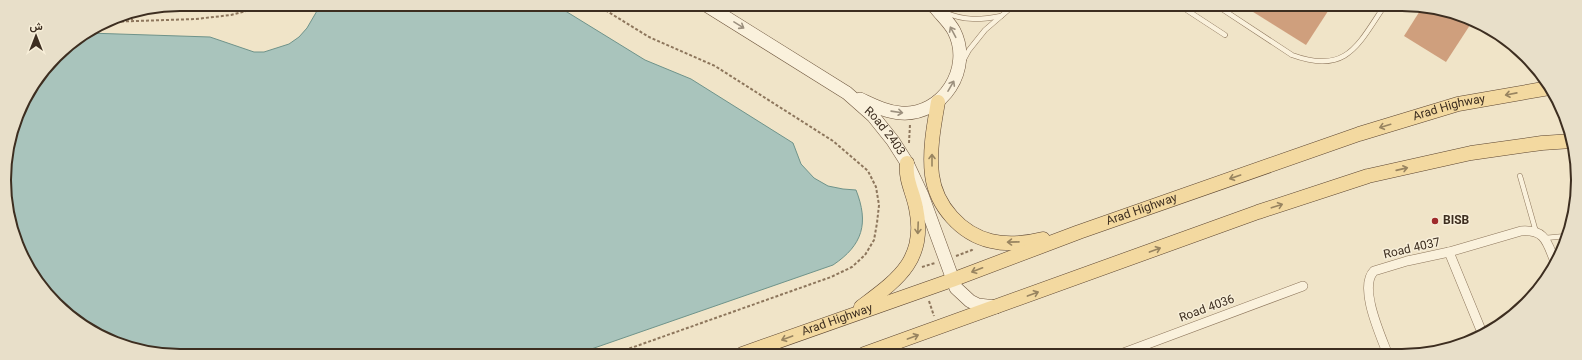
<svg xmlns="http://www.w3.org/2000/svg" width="1582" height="360" font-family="Georgia,Vazirmatn,serif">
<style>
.water{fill:#a9c4bc;stroke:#6f938a}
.building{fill:#cf9f7d}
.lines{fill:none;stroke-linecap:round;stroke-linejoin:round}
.lane-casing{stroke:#8d765c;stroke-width:5.5}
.street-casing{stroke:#8d765c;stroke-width:10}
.secondary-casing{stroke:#6f573f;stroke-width:14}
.primary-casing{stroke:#5b4430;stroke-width:15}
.path{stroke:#8d765c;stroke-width:2;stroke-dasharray:3 2;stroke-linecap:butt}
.lane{stroke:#faf1dc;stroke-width:4.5}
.street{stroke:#faf1dc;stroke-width:9}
.secondary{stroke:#faf1dc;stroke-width:13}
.primary{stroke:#f3d9a0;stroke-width:14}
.oneway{stroke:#9c907e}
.oneway2{stroke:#988460}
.poi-dot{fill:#9e2a2b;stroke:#f7eed8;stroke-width:1.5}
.labels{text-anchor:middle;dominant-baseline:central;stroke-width:3;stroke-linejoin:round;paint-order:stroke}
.street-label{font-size:12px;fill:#3d2e20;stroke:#f7eed8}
.poi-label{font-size:12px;font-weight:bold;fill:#3d2e20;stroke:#f7eed8;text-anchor:start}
.rim{fill:none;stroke:#3d2e20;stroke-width:2}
</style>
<rect width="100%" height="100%" fill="#f0e4c8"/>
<!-- water -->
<path class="water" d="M321,4H554L645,60L691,79L793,143L801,164L814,178L828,186L843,189L856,190C869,223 863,245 833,265L577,354H157L92,333L41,287L10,226L4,168L22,102L64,48L88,33L210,37L254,52H264L289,44L299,37L307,28Z"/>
<!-- building -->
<g class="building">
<path d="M1242,5H1332L1306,45Z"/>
<path d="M1423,6L1472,22L1446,62L1404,36Z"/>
</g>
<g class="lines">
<defs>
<g id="lane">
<path d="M1179,5L1225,35"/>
<path d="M1216,5L1292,55C1347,75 1358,45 1385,5"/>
<path d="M944,12C964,21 981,20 1001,16"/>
<path d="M963,61L969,50L985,30L1014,5"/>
<path d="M1520,176L1536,232"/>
<path d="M1545,238L1566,236"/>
</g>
<g id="street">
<path d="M1449,252L1483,335"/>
<path d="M1118,355L1303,286"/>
<path d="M1388,355C1381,336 1358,287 1374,271L1407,261L1449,252L1521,231C1547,229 1547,244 1556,264"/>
</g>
<g id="secondary">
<path id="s1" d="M706,5L847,93L873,116L893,141L907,163L922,195L956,288L970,301L978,305L996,307"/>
<path d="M860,99C873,105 886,112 901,113C943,116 973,68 954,31C950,23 941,15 935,7L931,5"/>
</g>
<g id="primary">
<path d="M938,102C934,125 929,151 932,175C936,206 961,234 991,241C1007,245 1027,243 1043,239"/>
<path d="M861,307C897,280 927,260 916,208C913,192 905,180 907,163"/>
<path id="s2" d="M742,354L952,280L1079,232L1359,134L1458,104L1549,88"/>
<path d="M864,354L1258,212L1368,176L1471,153L1542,143L1572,141"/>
</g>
</defs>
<!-- lane casing -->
<use href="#lane" class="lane-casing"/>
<!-- street casing -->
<use href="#street" class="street-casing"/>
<!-- secondary casing -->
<use href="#secondary" class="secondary-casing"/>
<!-- primary casing -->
<use href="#primary" class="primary-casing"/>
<!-- path -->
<g class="path">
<path d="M597,5L649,37L715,66L833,141L868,171L876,187L879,205L877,223L874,240L865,255L852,267L831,277L614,354"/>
<path d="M960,5L967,10"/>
<path d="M132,14V20"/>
<path d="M106,22L196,19L231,15L274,4"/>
<path d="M909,143L910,124"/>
<path d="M956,256L972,250L973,248"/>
<path d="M922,267L935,263"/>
<path d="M929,301L934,316"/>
</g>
<!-- lane -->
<use href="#lane" class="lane"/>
<!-- street -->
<use href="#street" class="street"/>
<!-- secondary -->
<use href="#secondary" class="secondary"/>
<!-- primary -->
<use href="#primary" class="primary"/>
</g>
<!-- one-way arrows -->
<defs><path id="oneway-shaft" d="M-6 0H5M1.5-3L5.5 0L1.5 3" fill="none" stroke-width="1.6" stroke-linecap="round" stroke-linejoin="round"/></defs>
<g class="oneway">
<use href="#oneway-shaft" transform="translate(739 25) rotate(32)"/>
<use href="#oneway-shaft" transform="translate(953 32) rotate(-118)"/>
<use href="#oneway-shaft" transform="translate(951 86) rotate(-60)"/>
<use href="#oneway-shaft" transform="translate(897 112) rotate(8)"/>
</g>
<g class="oneway2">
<use href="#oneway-shaft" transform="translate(1511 94) rotate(169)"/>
<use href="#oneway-shaft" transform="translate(1385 126) rotate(163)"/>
<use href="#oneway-shaft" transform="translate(932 160) rotate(-90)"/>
<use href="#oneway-shaft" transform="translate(1402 169) rotate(-13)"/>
<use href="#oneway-shaft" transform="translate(1235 177) rotate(161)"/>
<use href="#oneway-shaft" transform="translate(1277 206) rotate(-18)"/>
<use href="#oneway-shaft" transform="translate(918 228) rotate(92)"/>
<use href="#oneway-shaft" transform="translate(1013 242) rotate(179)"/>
<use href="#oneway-shaft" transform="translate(1155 250) rotate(-20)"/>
<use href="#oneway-shaft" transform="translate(977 270) rotate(159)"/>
<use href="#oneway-shaft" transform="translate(1033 294) rotate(-20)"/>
<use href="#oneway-shaft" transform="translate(913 337) rotate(-20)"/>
<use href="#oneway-shaft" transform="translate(787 338) rotate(160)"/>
</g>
<!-- markers -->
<circle class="poi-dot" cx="1435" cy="221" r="4"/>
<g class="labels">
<!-- street labels -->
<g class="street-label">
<text stroke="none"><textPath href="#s2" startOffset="749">Arad Highway</textPath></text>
<text stroke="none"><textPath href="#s1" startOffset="220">Road 2403</textPath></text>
<text stroke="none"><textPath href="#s2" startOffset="425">Arad Highway</textPath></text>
<text transform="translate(1412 249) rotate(-13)">Road 4037</text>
<text transform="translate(1207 309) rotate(-20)">Road 4036</text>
<text stroke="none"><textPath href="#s2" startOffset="101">Arad Highway</textPath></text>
</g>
<!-- poi labels -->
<g class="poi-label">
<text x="1443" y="221">BISB</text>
</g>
</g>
<!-- crop -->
<path d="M0 0H1582V360H0ZM180 11H1402A169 169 0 0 1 1571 180V180A169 169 0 0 1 1402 349H180A169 169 0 0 1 11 180V180A169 169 0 0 1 180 11Z" fill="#e8dfc9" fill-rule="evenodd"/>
<path class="rim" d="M180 11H1402A169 169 0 0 1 1571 180V180A169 169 0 0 1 1402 349H180A169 169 0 0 1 11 180V180A169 169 0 0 1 180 11Z"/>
<!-- north arrow -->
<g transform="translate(36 36)" stroke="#f7eed8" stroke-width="3" paint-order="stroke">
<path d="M0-3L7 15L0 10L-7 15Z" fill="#3d2e20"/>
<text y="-6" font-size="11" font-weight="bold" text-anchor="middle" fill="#3d2e20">ش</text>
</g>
</svg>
